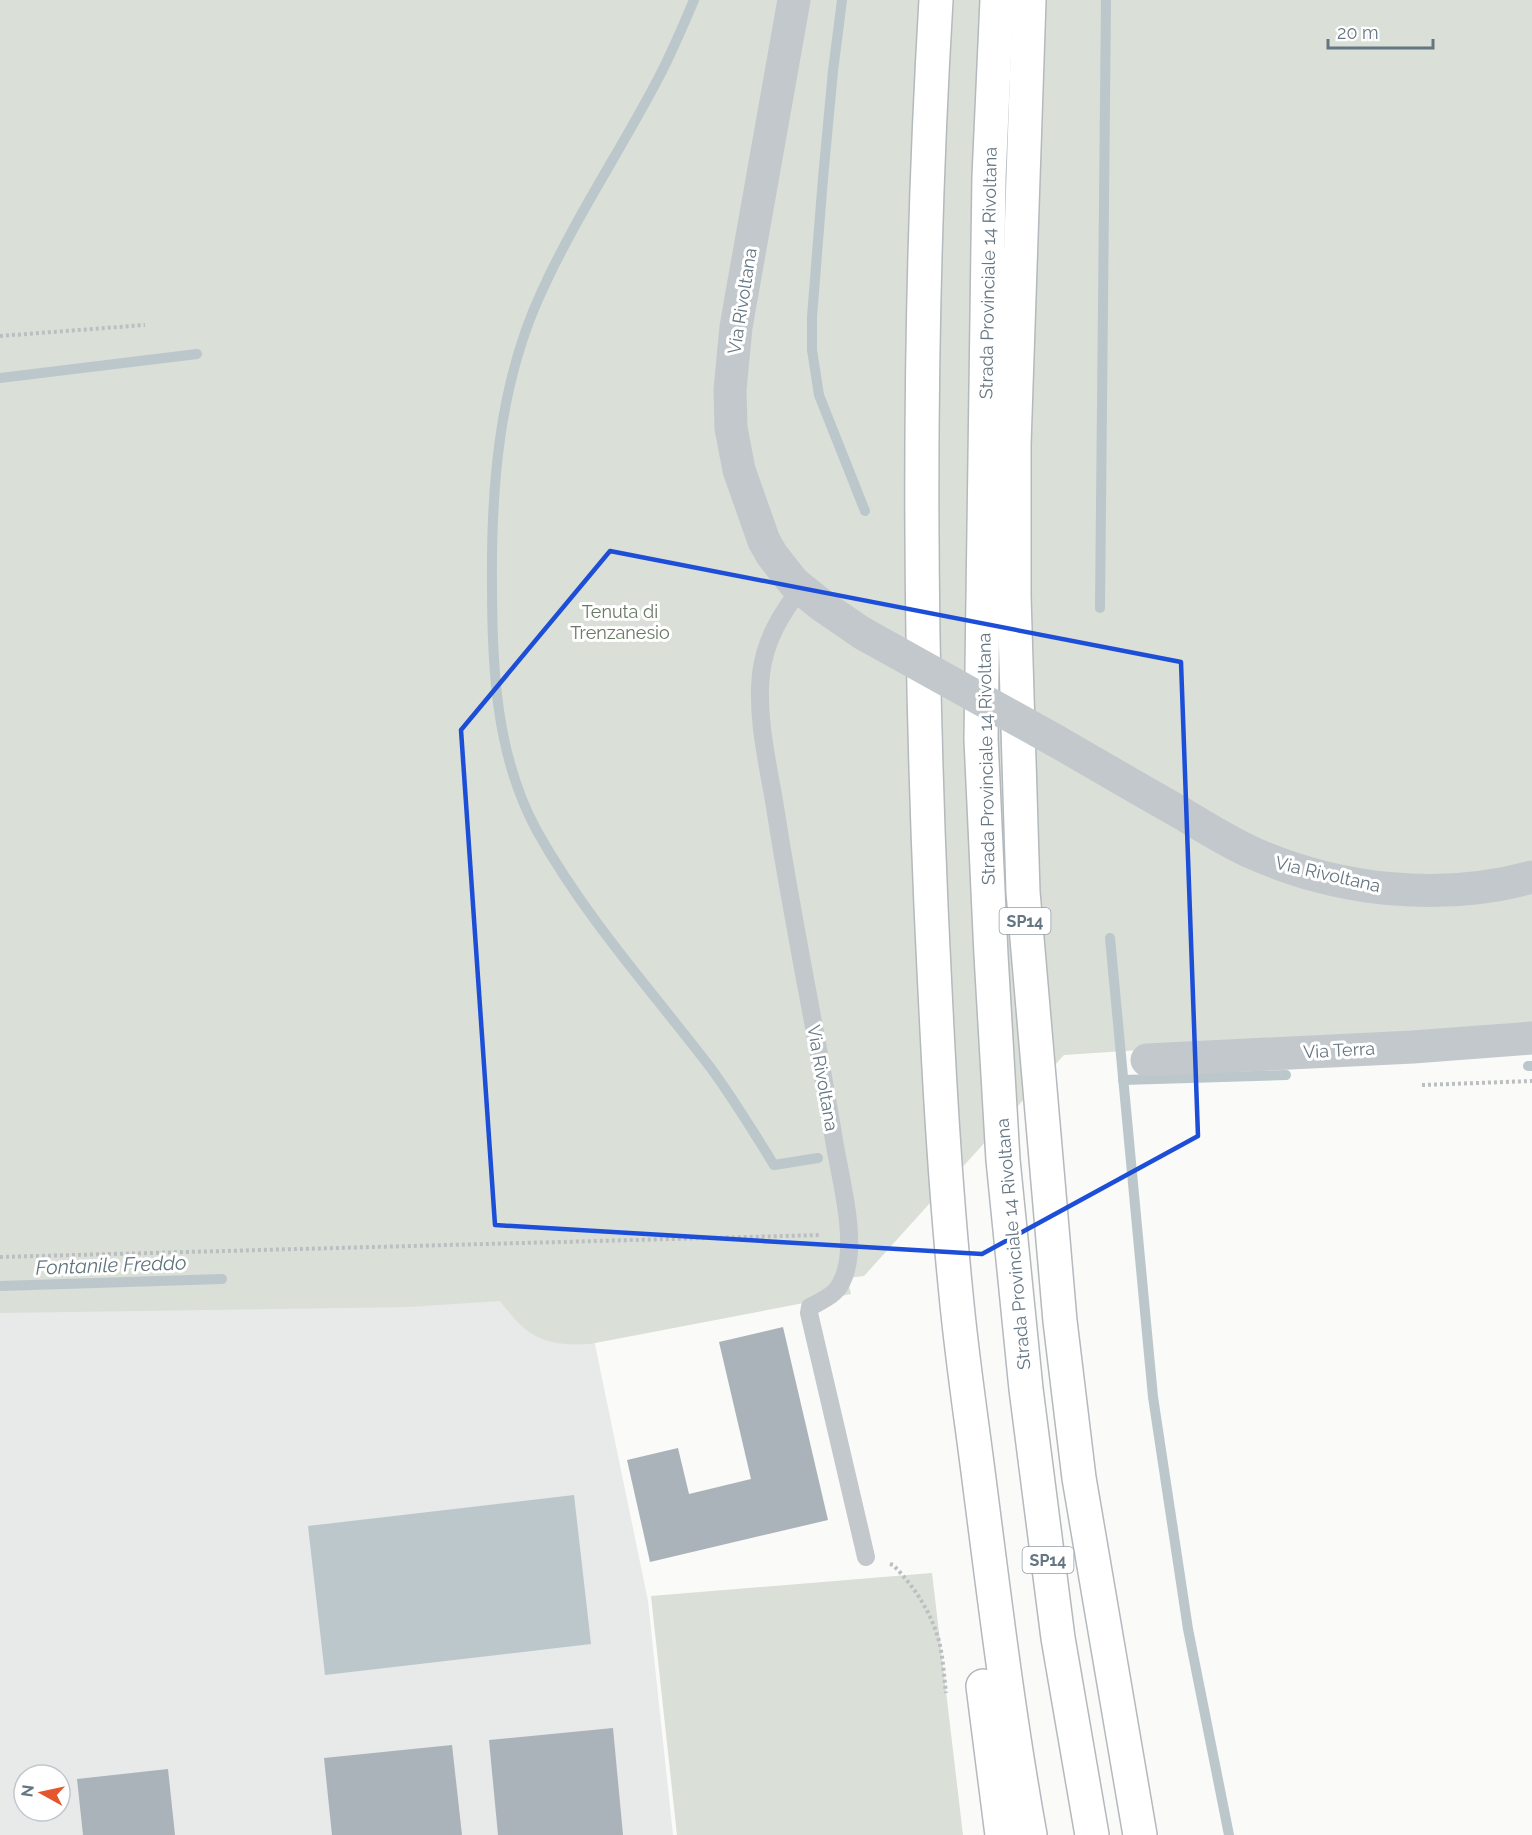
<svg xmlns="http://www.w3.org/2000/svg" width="1532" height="1835" font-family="Raleway,sans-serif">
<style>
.built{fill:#e8e9e9;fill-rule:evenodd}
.green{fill:#dadfd7}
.water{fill:#bbc7cb}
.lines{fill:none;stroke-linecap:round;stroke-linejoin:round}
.stream{stroke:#bbc7cb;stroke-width:10}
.building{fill:#aab3b9}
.highway-casing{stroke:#b4b9bd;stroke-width:36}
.path{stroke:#bbbfc2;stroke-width:4;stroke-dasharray:3 3;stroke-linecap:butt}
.lane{stroke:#c3c8cc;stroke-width:18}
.street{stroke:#c3c8cc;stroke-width:33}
.highway{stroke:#fff;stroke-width:33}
.street-bridge{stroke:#c3c8cc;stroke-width:33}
.marked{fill:none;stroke:#1d4ed8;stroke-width:4.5;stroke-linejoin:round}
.labels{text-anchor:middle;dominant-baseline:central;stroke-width:6;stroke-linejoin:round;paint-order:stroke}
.shield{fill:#fff;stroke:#939fa8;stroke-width:1.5}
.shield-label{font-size:16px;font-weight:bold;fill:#657683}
.street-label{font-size:18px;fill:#657683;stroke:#fff}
.park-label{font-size:18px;fill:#687a64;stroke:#fff}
.water-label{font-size:20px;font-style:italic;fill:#60757c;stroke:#fff}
</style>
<rect width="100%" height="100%" fill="#fafaf8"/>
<!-- built -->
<path class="built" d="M583,1286L648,1601L673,1835H0V1299ZM24,1775H60V1811H24Z"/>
<!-- green -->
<g class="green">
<path d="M0,0H1532V1024L1064,1055L864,1276L847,1278L851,1294L590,1344C544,1346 528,1338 500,1301L408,1307L0,1313Z"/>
<path d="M932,1573L963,1835H677L651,1596Z"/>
</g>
<!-- water -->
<path class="water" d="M574,1495L591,1644L325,1675L308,1526Z"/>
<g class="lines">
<!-- stream -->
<g class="stream">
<path d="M694,0C683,26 672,52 659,77C621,150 575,218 541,293C499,384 491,487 492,585C492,669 496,756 537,831C585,917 651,990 710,1067C733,1098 753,1131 774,1165L818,1158"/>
<path d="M842,0L833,71L823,178L812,317V350L819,395L865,511"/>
<path d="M0,378L197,354"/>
<path d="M1100,608L1106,0"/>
<path d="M1110,938L1153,1397L1188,1629L1229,1835"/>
<path d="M1528,1066H1532"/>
<path d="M1123,1080L1286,1075"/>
<path d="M0,1286L222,1279"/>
</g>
</g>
<!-- building -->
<g class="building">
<path d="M783,1327L828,1520L650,1562L627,1460L678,1448L689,1494L751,1479L719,1342Z"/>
<path d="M613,1728L623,1835H498L489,1740Z"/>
<path d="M452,1745L462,1835H332L324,1758Z"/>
<path d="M168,1769L175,1835H83L77,1779Z"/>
</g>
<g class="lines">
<defs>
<g id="highway">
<path d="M936,0C918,302 918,604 931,906C937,1036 943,1165 956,1294C962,1359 972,1423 980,1487C995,1603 1009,1719 1030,1835"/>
<path d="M997,0L989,177L981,739L991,955L1003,1160L1026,1389L1058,1638L1092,1835"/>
<path d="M1029,0L1014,445V596L1023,892L1060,1321L1079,1478L1140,1835"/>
<path d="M983,1686L1002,1835"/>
</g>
</defs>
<!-- highway casing -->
<use href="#highway" class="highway-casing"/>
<!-- path -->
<g class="path">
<path d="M0,336L145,325"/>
<path d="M1422,1085L1532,1081"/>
<path d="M0,1257L821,1235"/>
<path d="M890,1564L893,1565C914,1586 931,1612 939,1641C943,1657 944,1676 946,1693"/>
</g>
<!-- lane -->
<path class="lane" d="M801,588C781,614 765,640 761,674C756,720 769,768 776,813C793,923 816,1031 834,1140C840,1177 856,1234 846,1270C840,1293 829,1297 810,1307L809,1313L866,1557"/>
<!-- street -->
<g class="street">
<path d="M794,0L736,327L730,390L731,428L739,470L764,541L772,555L794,583L824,607L862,633"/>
<path d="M1056,741C1098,765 1140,790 1183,814C1206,828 1230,843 1255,854C1340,891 1442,902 1532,877"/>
<path d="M1147,1060L1413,1047L1532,1038"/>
</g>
<!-- highway -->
<use href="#highway" class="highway"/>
<!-- street-bridge -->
<path class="street-bridge" d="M862,633L1056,741"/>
</g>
<!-- marked area -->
<path class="marked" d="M610,551L1181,662L1198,1136L982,1254L495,1225L461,730Z"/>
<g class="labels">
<!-- shield labels -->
<g class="shield">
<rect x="999.5" y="908" width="51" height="26" rx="4.5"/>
<rect x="1022.5" y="1547" width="51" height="26" rx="4.5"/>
</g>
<g class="shield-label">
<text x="1025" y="921">SP14</text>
<text x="1048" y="1560">SP14</text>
</g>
<!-- street labels -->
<g class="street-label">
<text transform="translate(988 273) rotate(-89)">Strada Provinciale 14 Rivoltana</text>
<text transform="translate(742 301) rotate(-81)">Via Rivoltana</text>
<text transform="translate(986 759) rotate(-91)">Strada Provinciale 14 Rivoltana</text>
<text transform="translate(1328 874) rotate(13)">Via Rivoltana</text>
<text transform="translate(1339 1050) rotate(-3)">Via Terra</text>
<text transform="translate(823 1078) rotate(80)">Via Rivoltana</text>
<text transform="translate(1013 1244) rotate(-95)">Strada Provinciale 14 Rivoltana</text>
</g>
<!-- park labels -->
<g class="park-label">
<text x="620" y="611">Tenuta di<tspan x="620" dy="21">Trenzanesio</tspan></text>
</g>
<!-- water labels -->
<g class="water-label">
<text transform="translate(111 1265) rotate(-2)">Fontanile Freddo</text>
</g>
</g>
<!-- north arrow -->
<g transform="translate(42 1793) rotate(278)"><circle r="28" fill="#ffffff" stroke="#c1c8cd" stroke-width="1.5"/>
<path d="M0-4.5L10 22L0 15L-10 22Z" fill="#e4572e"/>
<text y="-9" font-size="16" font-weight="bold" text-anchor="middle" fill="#657683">N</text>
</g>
<!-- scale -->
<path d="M1328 39v9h105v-9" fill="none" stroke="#657683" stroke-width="3"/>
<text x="1337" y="39" font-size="18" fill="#657683" stroke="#ffffff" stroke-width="4.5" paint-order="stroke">20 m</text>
</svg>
